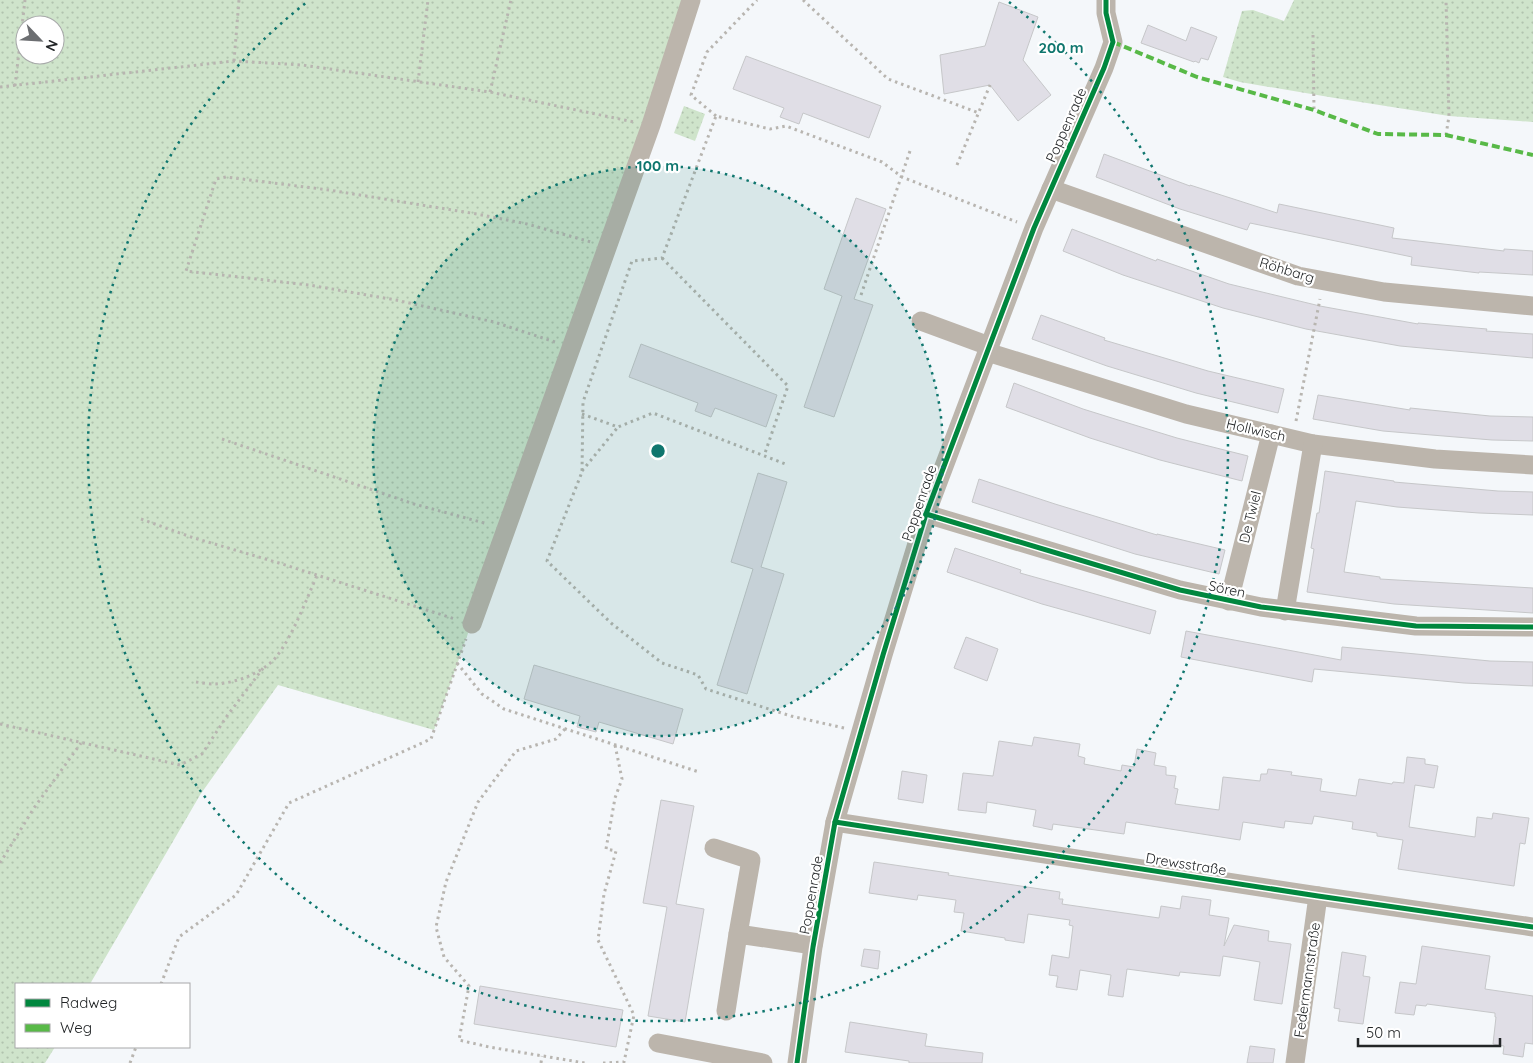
<svg xmlns="http://www.w3.org/2000/svg" width="1533" height="1063" font-family="Quicksand,sans-serif">
<style>
.green{fill:url(#green-dots);fill-rule:evenodd}
.building{fill:#e0dee6;stroke:#c6c7c9}
.lines{fill:none;stroke-linecap:round;stroke-linejoin:round}
.path{stroke:#b8b5b0;stroke-width:3;stroke-dasharray:2.5 4;stroke-linecap:butt}
.minor{stroke:#bcb5ac;stroke-width:19}
.quiet{stroke:#58b947;stroke-width:4;stroke-dasharray:8 4;stroke-linecap:butt}
.cycleway-casing{stroke:#fff;stroke-width:8}
.cycleway{stroke:#00873e;stroke-width:5}
.ring{fill:none;stroke:#0f766e;stroke-width:2.5;stroke-dasharray:2.5 5}
.labels{text-anchor:middle;dominant-baseline:central;stroke-width:4.5;stroke-linejoin:round;paint-order:stroke}
.street-label{font-size:14px;fill:#222527;stroke:#fff}
.centre{fill:#0f766e;stroke:#fff;stroke-width:2.5}
.ring-label{font-size:15px;text-anchor:middle;font-weight:bold;fill:#0f766e;stroke:#fff;stroke-width:4.5;stroke-linejoin:round;paint-order:stroke}
</style>
<defs>
<pattern id="green-dots" width="8" height="8" patternUnits="userSpaceOnUse" patternTransform="scale(1.25)"><rect width="8" height="8" fill="#cfe4cb"/><path d="M2 2h.1M6 6h.1" fill="none" stroke="#b1c3ae" stroke-width="1.8" stroke-linecap="round"/></pattern>
</defs>
<rect width="100%" height="100%" fill="#f4f7fa"/>
<!-- green -->
<g class="green">
<path d="M0,0H691L434,730L278,685L200,795L90,984H16V1047H55L45,1063H0ZM25,25H55V55H25Z"/>
<path d="M1294,0H1533V122L1449,116L1335,98L1240,82L1223,77L1242,11L1253,10L1284,21Z"/>
<path d="M684,106L705,114L695,141L674,133Z"/>
</g>
<!-- building -->
<g class="building">
<path d="M999,2L1038,17L1023,60L1051,95L1018,121L990,85L944,94L940,55L985,46Z"/>
<path d="M1148,25L1186,41L1191,27L1217,37L1208,60L1201,58L1199,63L1195,61L1194,62L1141,43Z"/>
<path d="M746,56L881,106L869,138L803,113L799,124L780,117L784,108L733,89Z"/>
<path d="M1104,154L1190,186V185L1277,213L1279,204L1394,228L1392,238L1504,251V249L1533,251V275L1479,272V273L1411,265L1412,257L1250,223L1247,230L1180,209L1096,177Z"/>
<path d="M856,198L886,209L854,299L873,305L834,417L804,407L842,296L824,289Z"/>
<path d="M1072,229L1156,261L1157,259L1229,284L1320,306L1418,324V323L1487,329L1486,331L1533,334V358L1400,346L1306,329L1223,308L1123,275L1063,251Z"/>
<path d="M1041,315L1105,338L1104,340L1208,371L1284,389L1278,413L1196,393L1107,366L1032,339Z"/>
<path d="M641,344L777,395L766,427L715,408L711,417L695,411L698,403L629,377Z"/>
<path d="M1014,383L1083,409L1115,419L1177,438L1248,456L1242,481L1160,460L1090,438L1006,407Z"/>
<path d="M1318,395L1410,410V408L1490,416L1533,417V441L1492,440L1383,431L1313,419Z"/>
<path d="M1325,471L1394,481V482L1498,491L1533,492V515L1479,513L1397,507L1356,501L1344,572L1380,577V579L1533,588V613L1394,604L1307,592L1314,549L1311,548L1317,513H1319Z"/>
<path d="M758,473L787,482L761,567L784,574L747,694L717,685L753,569L731,562Z"/>
<path d="M979,479L1055,504L1157,535V534L1225,550L1219,574L1135,554L972,502Z"/>
<path d="M955,548L1021,570L1020,573L1156,611L1150,634L1042,604L947,572Z"/>
<path d="M1186,631L1341,660L1342,647L1490,661L1533,662V686L1464,683L1314,669L1312,682L1181,657Z"/>
<path d="M966,637L998,649L987,681L954,668Z"/>
<path d="M534,665L683,709L673,744L599,722L596,732L577,727L580,716L524,699Z"/>
<path d="M1034,737L1080,744L1078,756L1085,758L1084,764L1121,771L1122,765L1134,767L1137,749L1156,753L1154,765L1166,767V775L1176,776L1174,788L1178,789L1175,804L1219,810L1223,777L1260,781L1261,774H1267L1268,769L1292,772L1291,775L1322,779L1320,791L1356,796L1359,779L1392,784L1393,782L1404,783L1407,757L1425,759V764L1438,766L1434,788L1415,785L1409,827L1475,837L1477,817L1492,819L1493,813L1520,817L1529,818L1525,844L1520,843L1514,886L1398,869L1403,840L1377,836V833L1352,829L1353,822L1314,816L1312,824L1285,821L1284,828L1243,822L1240,840L1126,822L1124,834L1053,824L1052,830L1043,828L1033,826L1036,810L987,802L986,813L958,810L963,773L993,776L999,741L1032,746Z"/>
<path d="M902,771L927,775L923,803L898,799Z"/>
<path d="M661,800L694,806L676,904L704,909L685,1022L648,1016L667,907L643,903Z"/>
<path d="M874,862L949,873L948,875L1060,892L1059,899H1063L1062,904L1159,918L1161,906L1180,909L1182,896L1211,900L1209,915L1229,918L1224,946L1234,925L1269,931L1268,941L1291,944L1282,1004L1254,1000L1260,962L1223,956L1220,976L1180,972L1179,976L1127,969L1123,997L1108,995L1111,975L1080,970L1077,990L1056,987L1058,976L1049,975L1052,955L1069,958L1073,926L1069,925L1070,920L1028,914L1024,943L1005,940V938L961,931L964,913L954,912L956,900L918,895L917,900L869,893Z"/>
<path d="M1422,946L1490,956L1485,989L1533,996V1044L1525,1043L1523,1057L1503,1054L1504,1046L1493,1044L1496,1017H1495V1013L1427,1004L1426,1006L1416,1005L1414,1015L1395,1013L1400,982L1416,984Z"/>
<path d="M864,949L880,951L878,969L861,966Z"/>
<path d="M1342,952L1366,956L1363,976L1370,977L1363,1024L1338,1021L1340,1009L1334,1008Z"/>
<path d="M480,986L623,1010L616,1047L474,1024Z"/>
<path d="M850,1022L927,1034L925,1046L983,1053L982,1063H909V1061L845,1052Z"/>
<path d="M1250,1046L1275,1049L1273,1063H1247Z"/>
</g>
<g class="lines">
<!-- path -->
<g class="path">
<path d="M803,0L888,79L979,113"/>
<path d="M1313,35L1314,110"/>
<path d="M234,61L239,0"/>
<path d="M418,82L428,0"/>
<path d="M15,86L25,0"/>
<path d="M0,87L234,61L302,65L490,92L634,122"/>
<path d="M490,92L511,0"/>
<path d="M716,116L691,95L707,52L757,0"/>
<path d="M1446,135L1449,116L1446,0"/>
<path d="M957,165L990,85"/>
<path d="M662,258L788,386L764,456"/>
<path d="M861,295L911,148"/>
<path d="M555,342L494,322L396,300L309,285L186,271L216,179L226,177L329,190L477,214L527,224L591,242"/>
<path d="M582,414L618,427L653,413L788,465"/>
<path d="M1296,421L1320,299"/>
<path d="M222,439L414,504L488,524"/>
<path d="M582,471L618,427"/>
<path d="M141,519L191,537L279,563L455,619"/>
<path d="M457,663L482,694L504,709L699,772"/>
<path d="M196,682C202,683 209,684 215,684C234,683 254,676 269,664C287,651 308,596 317,575"/>
<path d="M0,724L180,765L202,754L227,716L264,667"/>
<path d="M844,728L791,716L706,689L698,675L662,663L611,623L547,561L582,472L583,402L632,261L662,258L716,116L770,129L786,126L882,162L902,177L1017,222"/>
<path d="M565,729L556,739L516,751L478,802L446,882L436,927L444,957L469,986L459,1040L489,1047L585,1063"/>
<path d="M0,863L34,808L81,743"/>
<path d="M161,984L179,937L236,895L289,803L431,739L466,639"/>
<path d="M130,1063L136,1047"/>
<path d="M541,1063L542,1056"/>
<path d="M603,1063L624,1062L634,1015L598,940L604,894L616,851L606,849L615,798L622,779L615,745"/>
</g>
<!-- minor -->
<g class="minor">
<path d="M1051,189L1298,276L1384,292L1533,306"/>
<path d="M921,321L989,346"/>
<path d="M987,352L1186,414L1313,444L1435,459L1533,465"/>
<path d="M926,514L1180,590L1261,607L1416,626L1533,627"/>
<path d="M1229,601L1271,434"/>
<path d="M1285,611L1313,444"/>
<path d="M472,624L651,125L691,0"/>
<path d="M835,822L1318,896L1533,927"/>
<path d="M714,848L751,860L738,934"/>
<path d="M726,1011L738,934L813,945"/>
<path d="M658,1043L763,1063"/>
<path d="M797,1063L813,947L835,822L883,655L926,514L1034,228L1104,68L1113,42L1106,13V0"/>
<path d="M1295,1063L1318,896"/>
</g>
<!-- quiet -->
<path class="quiet" d="M1113,42L1197,77L1314,110L1378,134L1446,135L1533,155"/>
<defs>
<g id="cycleway">
<path d="M926,514L1180,590L1261,607L1416,626L1533,627"/>
<path d="M835,822L1318,896L1533,927"/>
<path d="M797,1063L813,947L835,822L883,655L926,514L1034,228L1104,68L1113,42L1106,13V0"/>
</g>
</defs>
<!-- cycleway casing -->
<use href="#cycleway" class="cycleway-casing"/>
<!-- cycleway -->
<use href="#cycleway" class="cycleway"/>
</g>
<!-- distance rings -->
<circle cx="658" cy="451" r="285" fill="#0f766e" fill-opacity=".12"/>
<g class="ring">
<circle cx="658" cy="451" r="285"/>
<path d="M1009 2A570 570 0 1 1 307 2"/>
</g>
<g class="labels">
<!-- street labels -->
<g class="street-label">
<text transform="translate(1066 125) rotate(-66)">Poppenrade</text>
<text transform="translate(1287 270) rotate(17)">Röhbarg</text>
<text transform="translate(1256 430) rotate(13)">Hollwisch</text>
<text transform="translate(919 503) rotate(-71)">Poppenrade</text>
<text transform="translate(1250 517) rotate(-76)">De Twiel</text>
<text transform="translate(1227 589) rotate(12)">Sören</text>
<text transform="translate(1186 864) rotate(9)">Drewsstraße</text>
<text transform="translate(811 895) rotate(-80)">Poppenrade</text>
<text transform="translate(1307 980) rotate(-82)">Federmannstraße</text>
</g>
</g>
<circle cx="658" cy="451" r="8" class="centre"/>
<g class="ring-label">
<text x="1061" y="53">200 m</text>
<text x="658" y="171">100 m</text>
</g>
<!-- legend -->
<rect x="15" y="983" width="175" height="65" fill="#ffffff" stroke="#a7a8a9"/>
<rect x="25" y="999" width="25" height="8" fill="#00873e" stroke="#a7a8a9"/>
<text x="60" y="1008" font-size="15" fill="#222527">Radweg</text>
<rect x="25" y="1024" width="25" height="8" fill="#58b947" stroke="#a7a8a9"/>
<text x="60" y="1033" font-size="15" fill="#222527">Weg</text>
<!-- north arrow -->
<g transform="translate(40 40) rotate(115)"><circle r="24" fill="#ffffff" stroke="#a7a8a9"/>
<path d="M0-4L9 19L0 12L-9 19Z" fill="#6c6e71"/>
<text y="-8" font-size="14" font-weight="bold" text-anchor="middle" fill="#222527">N</text>
</g>
<!-- scale -->
<path d="M1358 1038v8h142v-8" fill="none" stroke="#222527" stroke-width="2.5"/>
<text x="1366" y="1038" font-size="15" fill="#222527" stroke="#ffffff" stroke-width="4" paint-order="stroke">50 m</text>
</svg>
